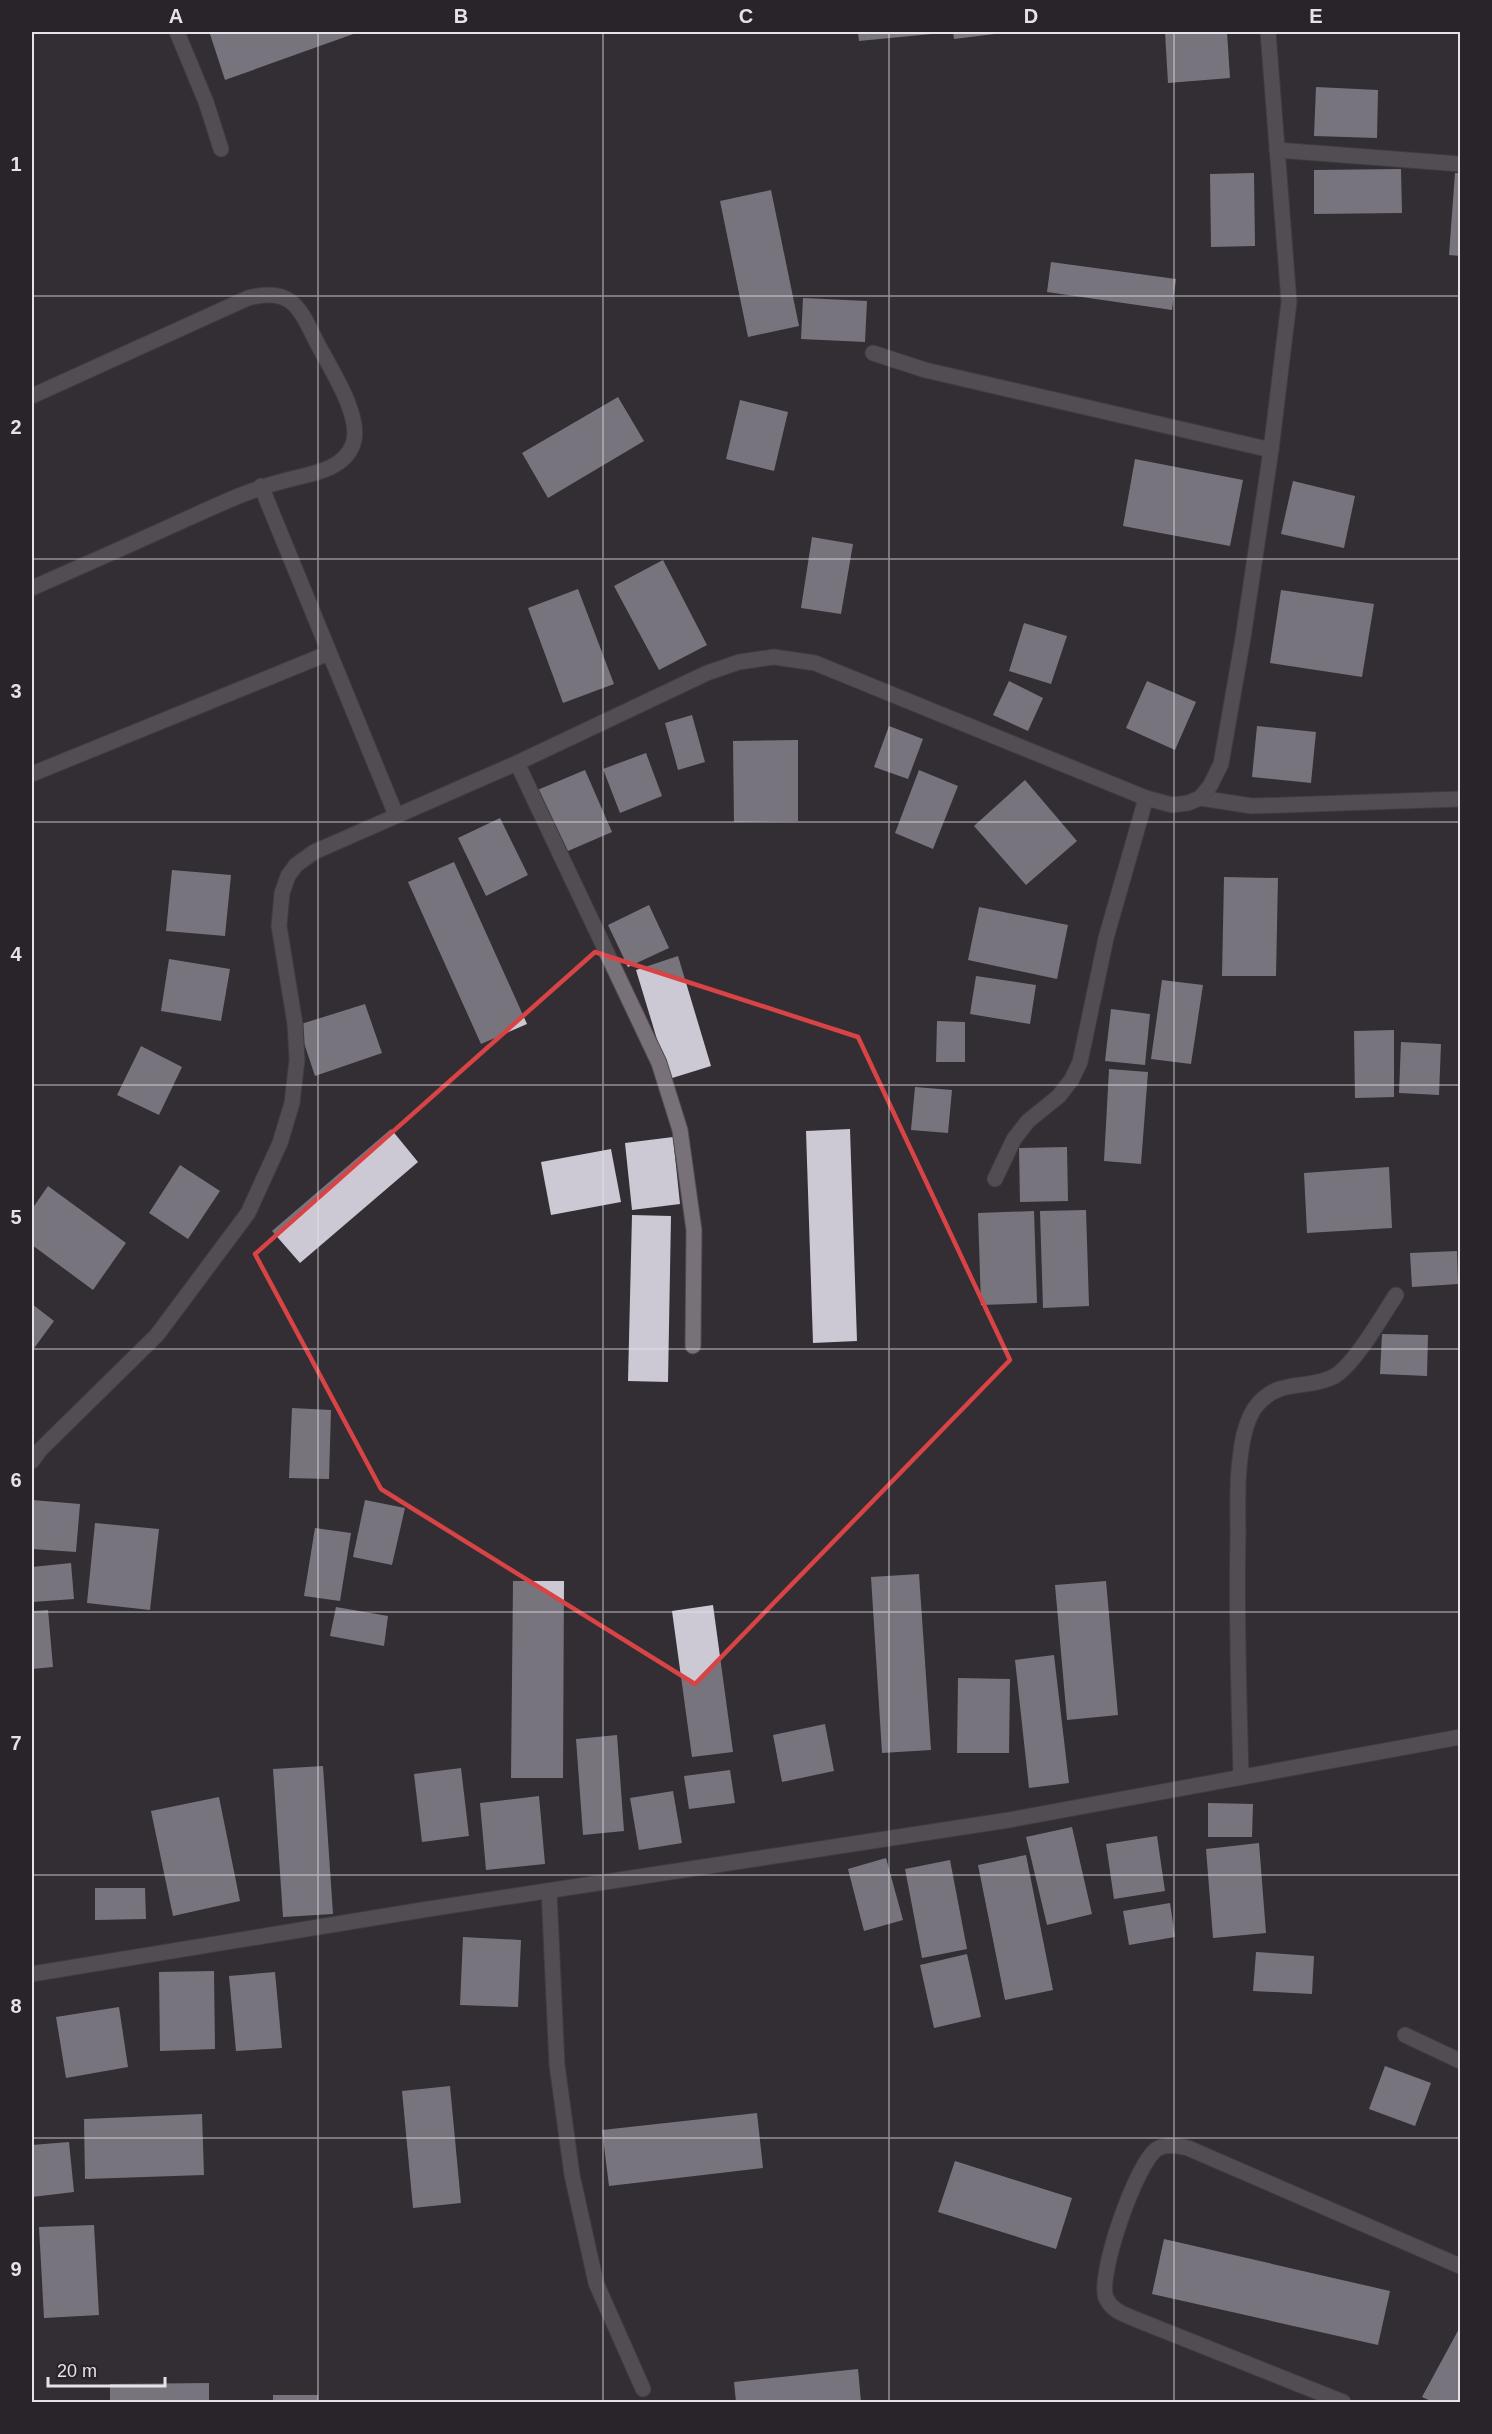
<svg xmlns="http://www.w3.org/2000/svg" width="1492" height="2434" font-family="Helvetica,sans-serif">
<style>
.building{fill:#ccc9d4}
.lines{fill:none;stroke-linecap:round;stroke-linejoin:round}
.minor-casing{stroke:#504a51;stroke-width:17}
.minor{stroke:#787179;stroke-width:15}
.marked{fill:none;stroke:#d84445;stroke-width:4.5;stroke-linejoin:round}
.grid{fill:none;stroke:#e6e2e7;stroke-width:1.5;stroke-opacity:0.55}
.neatline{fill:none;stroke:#e6e2e7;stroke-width:2}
.grid-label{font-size:20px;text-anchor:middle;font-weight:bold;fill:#e6e2e7}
</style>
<rect width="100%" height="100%" fill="#332d34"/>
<!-- building -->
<g class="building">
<path d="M217,32H359L225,80L210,34Z"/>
<path d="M858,32H942V33L859,41Z"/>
<path d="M953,32H1003V33L954,39Z"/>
<path d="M1165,32H1227L1230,78L1168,83Z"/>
<path d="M1316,87L1378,90L1377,138L1314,136Z"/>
<path d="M1401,169L1402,213L1314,214V170Z"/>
<path d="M1254,173L1255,246L1211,247L1210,174Z"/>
<path d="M1455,173H1460V256L1449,255Z"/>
<path d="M771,190L799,326L748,337L720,201Z"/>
<path d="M1051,262L1176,279L1172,310L1047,292Z"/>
<path d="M803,298L867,301L865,342L801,339Z"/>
<path d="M618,397L644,441L548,498L522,453Z"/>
<path d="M740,400L788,412L774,471L726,459Z"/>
<path d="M1135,459L1243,480L1230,546L1123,526Z"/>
<path d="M1293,481L1355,496L1344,548L1281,534Z"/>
<path d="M812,537L853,544L841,614L801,608Z"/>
<path d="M663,560L707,645L659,670L614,586Z"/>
<path d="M578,589L614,684L563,703L528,608Z"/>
<path d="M1281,590L1374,604L1362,677L1270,663Z"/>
<path d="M1024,623L1067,636L1051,684L1009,671Z"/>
<path d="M1009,681L1043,698L1028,731L993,715Z"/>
<path d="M1147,681L1196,702L1175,750L1126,728Z"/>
<path d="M692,715L705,762L678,770L665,723Z"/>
<path d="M889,726L923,739L908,779L874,767Z"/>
<path d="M1257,726L1316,732L1311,783L1252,777Z"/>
<path d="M798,740V821L734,822L733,741Z"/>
<path d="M646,753L662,796L620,813L603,769Z"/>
<path d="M585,770L612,832L561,854L535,791Z"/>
<path d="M919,770L958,786L933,849L895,833Z"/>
<path d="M1025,780L1077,841L1026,885L974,826Z"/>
<path d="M500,818L528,875L486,896L458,838Z"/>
<path d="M454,862L527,1024L481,1044L408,882Z"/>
<path d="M172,870L231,875L225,936L166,931Z"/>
<path d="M1224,877L1278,878L1276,976H1222Z"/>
<path d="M649,905L669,948L628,967L608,925Z"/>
<path d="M979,907L1068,925L1057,979L968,960Z"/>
<path d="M678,956L711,1066L669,1079L636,970Z"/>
<path d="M169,959L230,969L221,1021L161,1011Z"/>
<path d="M976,976L1036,985L1030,1024L970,1014Z"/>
<path d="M1162,980L1203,985L1191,1064L1151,1059Z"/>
<path d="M365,1004L382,1053L315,1076L298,1025Z"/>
<path d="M1111,1009L1150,1014L1145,1065L1105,1061Z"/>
<path d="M937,1021L965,1022V1062H936Z"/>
<path d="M1394,1030V1097L1355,1098L1354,1031Z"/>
<path d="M1401,1042L1441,1044L1439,1095L1399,1093Z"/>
<path d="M141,1046L182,1067L159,1115L117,1095Z"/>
<path d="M1109,1069L1148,1072L1141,1164L1104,1161Z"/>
<path d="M915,1087L952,1090L948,1133L911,1130Z"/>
<path d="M391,1129L418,1162L300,1263L272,1231Z"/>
<path d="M850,1129L857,1341L813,1343L806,1131Z"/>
<path d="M673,1137L680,1204L632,1210L625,1143Z"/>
<path d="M1067,1147L1068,1201L1020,1202L1019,1148Z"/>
<path d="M611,1149L621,1202L551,1215L541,1162Z"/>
<path d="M180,1165L220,1191L188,1239L149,1213Z"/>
<path d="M1389,1167L1392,1228L1307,1233L1304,1173Z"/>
<path d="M48,1186L126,1243L93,1290L32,1245V1209Z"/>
<path d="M1086,1210L1089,1306L1043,1308L1040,1211Z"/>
<path d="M1034,1211L1037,1303L981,1305L978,1213Z"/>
<path d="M632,1215L671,1216L668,1382L628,1381Z"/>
<path d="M1457,1251L1458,1284L1412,1287L1410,1253Z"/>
<path d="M32,1304L54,1321L32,1351Z"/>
<path d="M1382,1334L1428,1335L1427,1376L1380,1374Z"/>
<path d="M292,1408L331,1410L329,1479L289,1478Z"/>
<path d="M32,1500L80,1504L76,1552L32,1549Z"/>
<path d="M365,1500L405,1508L392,1565L353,1557Z"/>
<path d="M95,1523L159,1529L150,1610L87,1603Z"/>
<path d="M315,1528L351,1533L340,1601L304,1596Z"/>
<path d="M71,1563L74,1599L32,1602V1567Z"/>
<path d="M919,1574L931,1750L882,1753L871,1577Z"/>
<path d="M513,1581H564L563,1778H511Z"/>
<path d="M1106,1581L1118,1715L1067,1720L1055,1585Z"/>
<path d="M713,1605L733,1752L692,1757L672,1611Z"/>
<path d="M336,1607L388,1616L384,1646L330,1636Z"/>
<path d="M48,1610L53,1667L32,1669V1611Z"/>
<path d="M1054,1655L1069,1783L1029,1788L1015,1660Z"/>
<path d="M958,1678L1010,1679L1009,1753H957Z"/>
<path d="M825,1724L834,1771L782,1782L773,1735Z"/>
<path d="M617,1735L624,1831L583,1835L576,1739Z"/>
<path d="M323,1766L333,1914L283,1917L273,1769Z"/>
<path d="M461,1768L469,1836L422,1842L414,1774Z"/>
<path d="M730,1770L735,1803L689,1809L684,1776Z"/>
<path d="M673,1791L682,1843L639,1850L630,1798Z"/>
<path d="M539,1796L545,1864L486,1870L480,1803Z"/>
<path d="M219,1797L240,1901L173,1916L151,1811Z"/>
<path d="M1208,1803L1253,1804L1252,1837H1208Z"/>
<path d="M1072,1827L1092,1914L1047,1925L1026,1837Z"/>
<path d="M1157,1836L1165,1891L1114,1899L1106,1844Z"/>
<path d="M1259,1843L1266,1933L1213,1938L1206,1849Z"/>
<path d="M1026,1855L1053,1990L1005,2000L978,1865Z"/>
<path d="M886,1858L903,1920L864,1931L848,1869Z"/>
<path d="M950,1860L967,1949L922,1958L905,1869Z"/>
<path d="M95,1888H145L146,1919L95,1920Z"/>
<path d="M1170,1903L1175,1937L1129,1945L1123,1911Z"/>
<path d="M463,1937L521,1940L518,2007L460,2005Z"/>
<path d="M1256,1952L1314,1956L1312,1994L1253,1991Z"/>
<path d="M967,1954L981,2017L934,2028L920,1965Z"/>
<path d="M214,1971L215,2049L160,2051L159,1972Z"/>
<path d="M275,1972L282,2048L236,2051L229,1976Z"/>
<path d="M119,2007L128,2067L66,2078L56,2017Z"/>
<path d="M1385,2066L1431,2083L1415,2126L1369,2109Z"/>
<path d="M450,2086L461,2203L413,2208L402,2091Z"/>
<path d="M757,2113L763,2168L609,2186L602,2130Z"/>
<path d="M202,2114L204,2175L85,2179L84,2119Z"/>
<path d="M69,2142L74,2192L32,2197V2145Z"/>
<path d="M955,2161L1072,2198L1056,2249L938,2212Z"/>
<path d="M94,2225L99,2315L44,2318L39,2227Z"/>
<path d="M1164,2239L1390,2291L1378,2345L1152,2294Z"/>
<path d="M1460,2327V2402H1433L1422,2397Z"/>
<path d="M858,2369L861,2402H736L734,2382Z"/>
<path d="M209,2383V2402H110V2384Z"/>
<rect x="273" y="2395" width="45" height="7"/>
</g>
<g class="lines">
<defs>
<g id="minor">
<path d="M177,32L206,102L221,149"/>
<path d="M1277,150L1460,164"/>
<path d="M873,353L925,370L1271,450"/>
<path d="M32,396L248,298C290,287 299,306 315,339C328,365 363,416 353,444C344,470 310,474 287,480C250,489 216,506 182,521C132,544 82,566 32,588"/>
<path d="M261,486L396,815"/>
<path d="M517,763L659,1063L680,1130L694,1230L693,1346"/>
<path d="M32,774L329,653"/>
<path d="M1200,798L1252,806L1460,799"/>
<path d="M995,1179L1014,1139L1028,1121L1059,1096L1072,1079L1080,1062L1106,938L1146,798"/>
<path d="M32,1461L40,1450L157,1335L248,1213L280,1143L292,1103L297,1060L295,1024L279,926L282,893L288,876L296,865L314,852L517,763L707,673L739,662L774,657L815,663L1146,798L1172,805L1188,803L1200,798L1210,786L1221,764L1243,638L1271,450L1289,302L1268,32"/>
<path d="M1241,1777C1239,1697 1236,1617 1238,1536C1238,1514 1237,1491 1239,1468C1241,1449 1244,1419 1258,1404C1280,1378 1307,1390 1333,1377C1354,1366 1382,1316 1396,1295"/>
<path d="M549,1891L557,2065L572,2175L596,2283L643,2389"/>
<path d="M32,1974L422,1910L1009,1820L1460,1737"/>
<path d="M1405,2035L1460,2061"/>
<path d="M1343,2402L1135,2319C1124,2314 1112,2311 1106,2298C1097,2276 1136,2163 1157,2149C1167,2143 1178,2146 1188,2148L1460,2266"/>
</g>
</defs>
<!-- minor casing -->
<use href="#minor" class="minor-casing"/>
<!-- minor -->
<use href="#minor" class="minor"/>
</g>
<!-- marked area -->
<path d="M0 0H1492V2434H0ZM595,952L858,1037L1010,1360L695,1684L381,1489L255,1254Z" fill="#332d34" fill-opacity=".55" fill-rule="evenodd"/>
<path class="marked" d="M595,952L858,1037L1010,1360L695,1684L381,1489L255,1254Z"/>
<!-- grid -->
<path class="grid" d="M318,32V2402M603,32V2402M889,32V2402M1174,32V2402M32,296H1460M32,559H1460M32,822H1460M32,1085H1460M32,1349H1460M32,1612H1460M32,1875H1460M32,2138H1460"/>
<!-- border -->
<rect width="1492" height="2434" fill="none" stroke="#29232a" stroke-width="66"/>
<!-- scale -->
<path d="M48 2377v9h117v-9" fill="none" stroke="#e6e2e7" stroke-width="3"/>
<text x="57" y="2377" font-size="18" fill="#e6e2e7" stroke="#29232a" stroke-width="4.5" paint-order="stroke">20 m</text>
<rect x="33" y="33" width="1426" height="2368" class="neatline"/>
<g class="grid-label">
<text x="176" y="23">A</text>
<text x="461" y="23">B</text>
<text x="746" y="23">C</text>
<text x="1031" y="23">D</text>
<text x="1316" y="23">E</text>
<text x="16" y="171">1</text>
<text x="16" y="434">2</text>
<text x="16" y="698">3</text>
<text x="16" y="961">4</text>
<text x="16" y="1224">5</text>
<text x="16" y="1487">6</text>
<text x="16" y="1750">7</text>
<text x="16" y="2013">8</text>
<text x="16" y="2276">9</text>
</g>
</svg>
